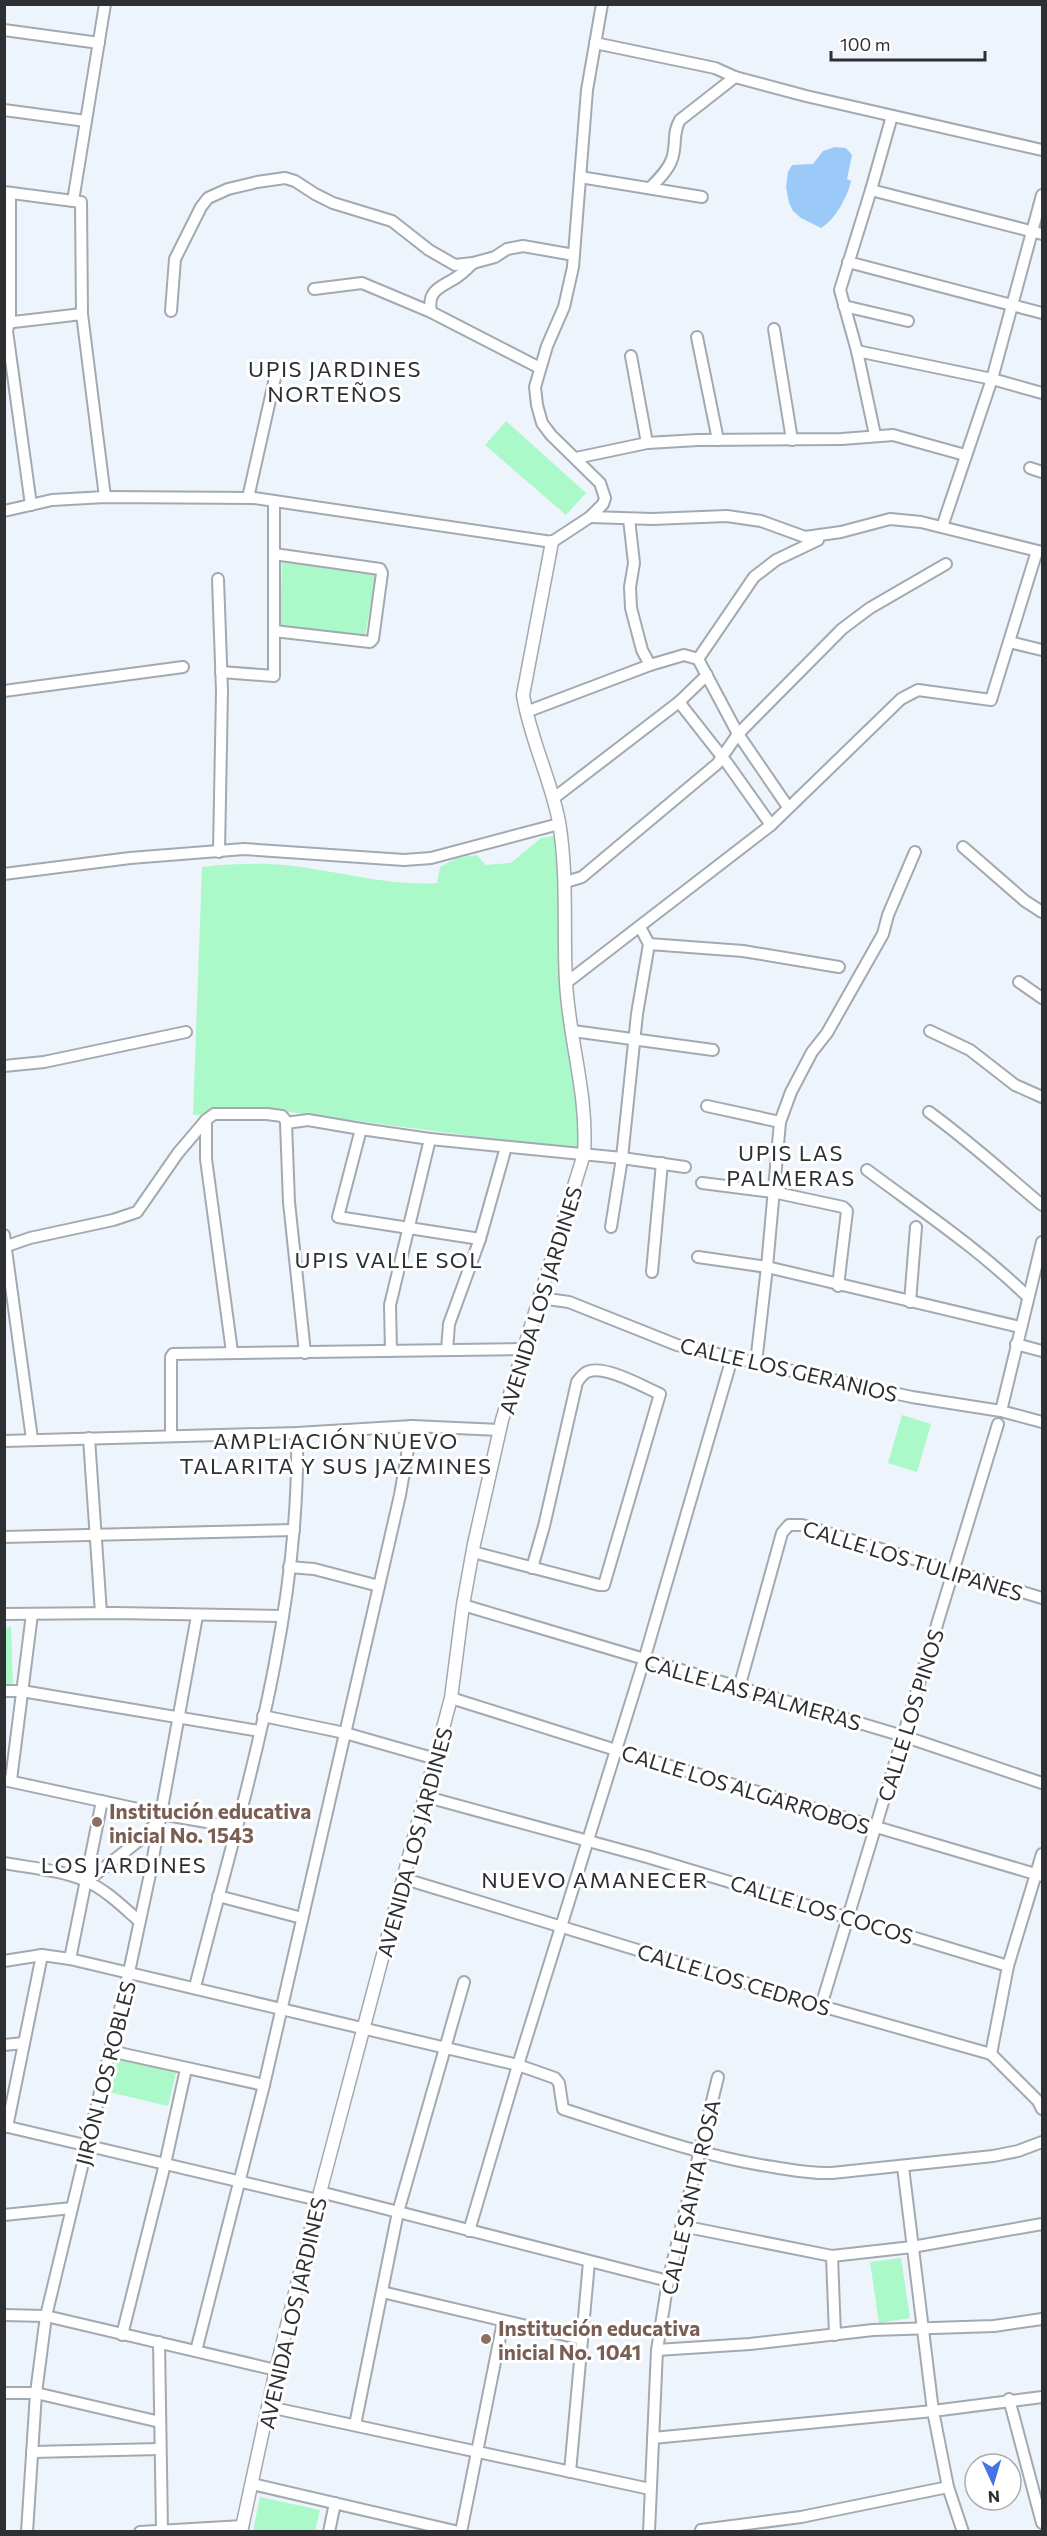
<svg xmlns="http://www.w3.org/2000/svg" width="1047" height="2536" font-family="Commissioner,sans-serif">
<style>
.green{fill:#abf8c8}
.water{fill:#9bcaf8}
.lines{fill:none;stroke-linecap:round;stroke-linejoin:round}
.minor-casing{stroke:#a3a9b0;stroke-width:14}
.tertiary-casing{stroke:#a3a9b0;stroke-width:15}
.minor{stroke:#fff;stroke-width:10}
.tertiary{stroke:#fff;stroke-width:12}
.education-dot{fill:#8d6e63;stroke:#fff;stroke-width:2}
.labels{text-anchor:middle;dominant-baseline:central;stroke-width:6;stroke-linejoin:round;paint-order:stroke}
.street-label{font-size:21px;fill:#2d2f32;stroke:#fff}
.education-label{font-size:21px;font-weight:bold;fill:#785e54;stroke:#fff;text-anchor:start}
.neighbourhood-label{font-size:22px;letter-spacing:1.5px;fill:#2d2f32;stroke:#fff}
</style>
<rect width="100%" height="100%" fill="#eef4fc"/>
<!-- green -->
<g class="green">
<path d="M506,421L586,493L566,515L485,445Z"/>
<path d="M282,562L376,575L365,636L280,626Z"/>
<path d="M554,836L559,894L560,1000L577,1093L581,1121L578,1150L282,1111L193,1115L202,867C242,863 274,862 313,869C356,875 394,886 437,883L440,867L457,858L477,855L486,865L511,863L541,838Z"/>
<path d="M902,1415L931,1424L917,1472L888,1463Z"/>
<path d="M11,1627L13,1686H5L4,1628Z"/>
<path d="M117,2058L176,2073L168,2106L109,2092Z"/>
<path d="M901,2258L910,2318L879,2323L870,2262Z"/>
<path d="M260,2497L320,2510L315,2531H253Z"/>
</g>
<!-- water -->
<path class="water" d="M835,147L846,148L852,155L847,179L851,181C848,196 835,220 821,228L801,218L793,211L789,203L786,187L788,172L792,165L813,164L823,151Z"/>
<g class="lines">
<defs>
<g id="minor">
<path d="M4,30L99,43"/>
<path d="M595,43L715,68L735,77L806,96L1042,150"/>
<path d="M4,110L86,121"/>
<path d="M580,177L702,197"/>
<path d="M651,187C659,179 668,170 672,159C677,145 672,133 680,120L735,77"/>
<path d="M871,190L1042,234"/>
<path d="M4,192L81,202L82,314L105,497"/>
<path d="M10,193V316L7,331L31,505"/>
<path d="M73,201L105,4"/>
<path d="M848,262L1042,313"/>
<path d="M314,289L362,283L431,312L540,368"/>
<path d="M844,306L908,321"/>
<path d="M171,311L175,259L201,207L208,198L228,189L257,182L285,178L295,181L315,194L333,203L392,221L429,250L455,265L473,263L495,257L507,249L523,246L574,255"/>
<path d="M431,312C427,291 439,288 454,279C461,275 467,269 473,263"/>
<path d="M5,323L82,314"/>
<path d="M774,329L792,440"/>
<path d="M697,337L718,440"/>
<path d="M857,351L992,379L1042,393"/>
<path d="M631,356L647,443"/>
<path d="M875,435L857,351L840,290L871,190L892,116"/>
<path d="M576,458L647,443L698,440L842,439L893,435L965,455"/>
<path d="M1030,468L1042,472"/>
<path d="M248,498L277,369"/>
<path d="M4,511L52,500L105,497L254,498L552,542L590,517L603,504L605,498L600,483L551,435L542,423L537,405L535,387L547,346L564,307L573,267L587,90L602,4"/>
<path d="M590,517L652,519L727,516L761,521L805,537L841,532L890,519L921,522L1042,552"/>
<path d="M629,519L634,563L630,587L631,608L642,650L650,665"/>
<path d="M942,527L992,379L1042,195"/>
<path d="M274,554L380,569L382,573L373,639L370,642L274,631"/>
<path d="M218,579L222,691L219,852"/>
<path d="M1009,642L1042,650"/>
<path d="M698,659L754,577L776,560L818,540"/>
<path d="M221,672L274,676V501"/>
<path d="M4,691L183,667"/>
<path d="M679,702L727,763L771,825"/>
<path d="M526,712L650,665L684,655L698,659L738,734L788,807"/>
<path d="M554,798L679,702L707,675"/>
<path d="M963,847L1025,901L1042,912"/>
<path d="M4,874L130,858L244,849L404,860L431,858L559,824"/>
<path d="M566,882L582,877L717,764L738,734L842,629L870,608L946,564"/>
<path d="M649,944L743,951L839,967"/>
<path d="M1019,982L1042,998"/>
<path d="M566,983L771,825L901,699L918,690L991,700L1037,551"/>
<path d="M573,1031L713,1050"/>
<path d="M930,1031L970,1050L1015,1085L1042,1097"/>
<path d="M4,1066L44,1062L186,1032"/>
<path d="M707,1106L780,1122"/>
<path d="M929,1112C969,1141 1005,1174 1042,1205"/>
<path d="M867,1170C922,1211 979,1249 1028,1297"/>
<path d="M702,1183L773,1192L843,1207L847,1211L838,1286"/>
<path d="M611,1227L622,1158L637,1014L649,944L640,927"/>
<path d="M4,1235L32,1439"/>
<path d="M480,1239L338,1217L361,1129L430,1139L622,1158L685,1167"/>
<path d="M4,1247L30,1238L113,1220L137,1212L178,1153L206,1120"/>
<path d="M698,1257L767,1267L1020,1327"/>
<path d="M652,1272L662,1163"/>
<path d="M540,1298L569,1302L677,1345L833,1380L912,1397L1001,1411L1042,1422"/>
<path d="M910,1302L916,1227"/>
<path d="M1016,1344L1042,1351"/>
<path d="M447,1350L449,1324L480,1239L506,1147"/>
<path d="M391,1351L390,1305L430,1139"/>
<path d="M232,1352L206,1159V1120L214,1114H267L282,1116L288,1123"/>
<path d="M305,1353L289,1202L286,1123L308,1120L361,1129"/>
<path d="M756,1363L767,1267L780,1122L791,1092L812,1052L827,1033L883,934L888,915L915,852"/>
<path d="M1001,1411L1042,1242"/>
<path d="M171,1436V1357L173,1354L524,1349"/>
<path d="M89,1438L101,1613"/>
<path d="M4,1441L297,1433L412,1426L500,1430"/>
<path d="M4,1537L294,1530"/>
<path d="M473,1552L599,1585H604L660,1394C644,1387 604,1364 587,1372C583,1374 580,1378 577,1382L544,1526L532,1568"/>
<path d="M289,1567L314,1569L379,1586"/>
<path d="M463,1605L903,1736L1042,1783"/>
<path d="M4,1614L116,1613L283,1616"/>
<path d="M739,1688L782,1533L789,1525H802L1042,1598"/>
<path d="M4,1691H22L259,1731"/>
<path d="M451,1698L616,1750L1042,1876"/>
<path d="M263,1716L345,1733L436,1759"/>
<path d="M4,1780L161,1814L235,1827"/>
<path d="M11,1780L32,1614"/>
<path d="M427,1797L647,1857L1008,1966"/>
<path d="M4,1863C31,1868 62,1870 86,1881C106,1890 122,1906 138,1920"/>
<path d="M405,1879L821,2006L991,2054L1038,2101L1042,2109"/>
<path d="M87,1881L141,1839L160,1819"/>
<path d="M218,1896L302,1918"/>
<path d="M70,1959L102,1801"/>
<path d="M4,1961L42,1955L70,1959L518,2065L555,2078L559,2083L563,2109C632,2131 701,2156 773,2167C793,2170 812,2174 832,2173L993,2156L1018,2151L1042,2142"/>
<path d="M195,1987C241,1805 301,1622 297,1433"/>
<path d="M821,2006L998,1424"/>
<path d="M4,2045L24,2043"/>
<path d="M110,2051L264,2085"/>
<path d="M991,2054L1008,1966L1042,1854"/>
<path d="M4,2126L318,2200"/>
<path d="M7,2127L42,1955"/>
<path d="M903,2167L933,2411L948,2487L963,2532"/>
<path d="M320,2192L668,2281"/>
<path d="M4,2215L72,2208"/>
<path d="M682,2226L832,2256L912,2247L1042,2224"/>
<path d="M469,2231L518,2065L644,1660L732,1358"/>
<path d="M832,2256L835,2335"/>
<path d="M382,2292L582,2339"/>
<path d="M4,2315L46,2316L276,2370"/>
<path d="M122,2335L165,2164L186,2069"/>
<path d="M159,2342L162,2530"/>
<path d="M657,2350L750,2344L873,2330L994,2326L1042,2319"/>
<path d="M196,2351L264,2085L400,1495L412,1426"/>
<path d="M4,2393H36L160,2422"/>
<path d="M1009,2399L1042,2523"/>
<path d="M269,2407L650,2489"/>
<path d="M355,2425L398,2212L464,1982"/>
<path d="M653,2438L933,2411L1042,2397"/>
<path d="M32,2452L160,2449"/>
<path d="M570,2472L589,2262"/>
<path d="M252,2484L459,2532"/>
<path d="M701,2530L801,2517L948,2487"/>
<path d="M27,2532L36,2393L46,2316L129,1972L150,1874L197,1616"/>
<path d="M140,2532L243,2526"/>
<path d="M329,2532L335,2503"/>
<path d="M461,2532L503,2322"/>
<path d="M649,2532L657,2350L668,2281L718,2077"/>
</g>
<path id="tertiary" d="M241,2532L276,2370L318,2200L451,1698L463,1605L474,1544L502,1420L584,1154C588,1093 569,1041 566,982C563,928 568,876 559,822C551,779 530,739 523,695L552,542"/>
</defs>
<!-- minor casing -->
<use href="#minor" class="minor-casing"/>
<!-- tertiary casing -->
<use href="#tertiary" class="tertiary-casing"/>
<!-- minor -->
<use href="#minor" class="minor"/>
<!-- tertiary -->
<use href="#tertiary" class="tertiary"/>
</g>
<!-- markers -->
<g class="education-dot">
<circle cx="97" cy="1822" r="6"/>
<circle cx="486" cy="2339" r="6"/>
</g>
<g class="labels">
<!-- street labels -->
<g class="street-label">
<text transform="translate(540 1300) rotate(-73)">AVENIDA LOS JARDINES</text>
<text transform="translate(789 1369) rotate(13)">CALLE LOS GERANIOS</text>
<text transform="translate(913 1560) rotate(17)">CALLE LOS TULIPANES</text>
<text transform="translate(753 1692) rotate(16)">CALLE LAS PALMERAS</text>
<text transform="translate(910 1715) rotate(-73)">CALLE LOS PINOS</text>
<text transform="translate(746 1789) rotate(17)">CALLE LOS ALGARROBOS</text>
<text transform="translate(414 1842) rotate(-75)">AVENIDA LOS JARDINES</text>
<text transform="translate(822 1909) rotate(17)">CALLE LOS COCOS</text>
<text transform="translate(734 1979) rotate(17)">CALLE LOS CEDROS</text>
<text transform="translate(105 2073) rotate(-76)">JIRÓN LOS ROBLES</text>
<text transform="translate(690 2197) rotate(-77)">CALLE SANTA ROSA</text>
<text transform="translate(292 2313) rotate(-77)">AVENIDA LOS JARDINES</text>
</g>
<!-- education labels -->
<g class="education-label">
<text x="109" y="1810">Institución educativa<tspan x="109" dy="24">inicial No. 1543</tspan></text>
<text x="498" y="2327">Institución educativa<tspan x="498" dy="24">inicial No. 1041</tspan></text>
</g>
<!-- neighbourhood labels -->
<g class="neighbourhood-label">
<text x="335" y="368">UPIS JARDINES<tspan x="335" dy="25">NORTEÑOS</tspan></text>
<text x="791" y="1152">UPIS LAS<tspan x="791" dy="25">PALMERAS</tspan></text>
<text x="389" y="1259">UPIS VALLE SOL</text>
<text x="336" y="1440">AMPLIACIÓN NUEVO<tspan x="336" dy="25">TALARITA Y SUS JAZMINES</tspan></text>
<text x="124" y="1864">LOS JARDINES</text>
<text x="595" y="1879">NUEVO AMANECER</text>
</g>
</g>
<!-- border -->
<rect width="1047" height="2536" fill="none" stroke="#2d2f32" stroke-width="12"/>
<!-- north arrow -->
<g transform="translate(993 2482) rotate(176)"><circle r="28" fill="#ffffff" stroke="#abacad" stroke-width="1.5"/>
<path d="M0-4.5L10 22L0 15L-10 22Z" fill="#4574e6"/>
<text y="-9" font-size="16" font-weight="bold" text-anchor="middle" fill="#2d2f32">N</text>
</g>
<!-- scale -->
<path d="M831 51v9h154v-9" fill="none" stroke="#2d2f32" stroke-width="3"/>
<text x="840" y="51" font-size="18" fill="#2d2f32" stroke="#ffffff" stroke-width="4.5" paint-order="stroke">100 m</text>
</svg>
